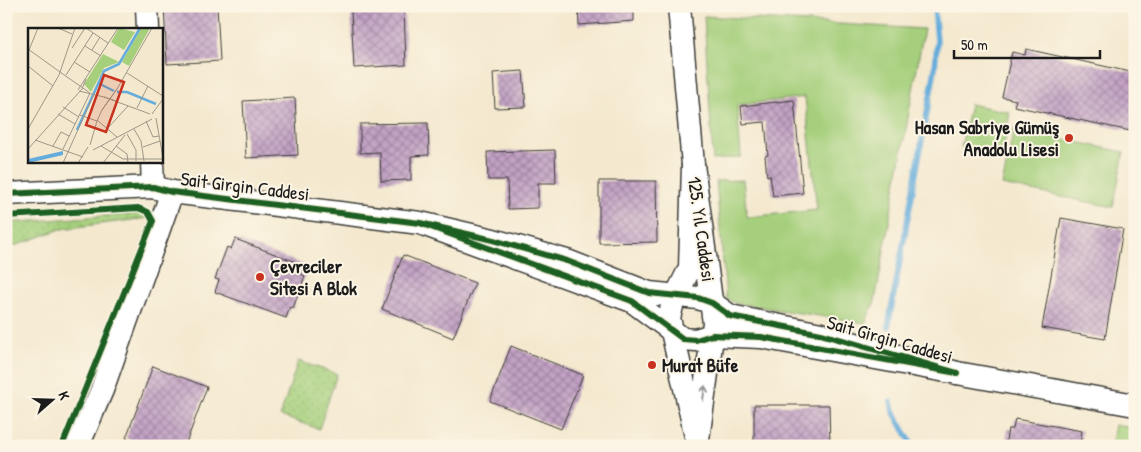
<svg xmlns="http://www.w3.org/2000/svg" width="1141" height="452" font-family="'Patrick Hand',sans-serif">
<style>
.grass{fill:#a5cf7b;stroke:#60764c}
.park{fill:url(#park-dots);stroke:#60764c}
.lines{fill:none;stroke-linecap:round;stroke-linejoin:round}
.stream{stroke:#64acdb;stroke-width:5.5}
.building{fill:url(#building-cross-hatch)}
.minor-casing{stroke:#3c3b37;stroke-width:25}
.minor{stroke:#fff;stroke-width:22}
.cycleway-casing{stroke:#fcf5e5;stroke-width:9}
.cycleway{stroke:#1b5e20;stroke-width:6}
.oneway{stroke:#999}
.poi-dot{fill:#c8321e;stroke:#fcf5e5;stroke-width:2}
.labels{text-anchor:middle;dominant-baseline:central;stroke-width:4;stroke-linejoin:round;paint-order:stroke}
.poi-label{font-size:19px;font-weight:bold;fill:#1c1c1c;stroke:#fcf5e5;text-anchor:start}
.street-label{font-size:19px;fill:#1c1c1c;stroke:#fcf5e5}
.inset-river{fill:none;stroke:#64acdb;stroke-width:2.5}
.inset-road{fill:none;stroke:#9e9787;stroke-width:1}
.view{fill:#c8321e;fill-opacity:0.15;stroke:#c8321e;stroke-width:2.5}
.inset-edge{fill:none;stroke:#1c1c1c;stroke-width:2.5}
</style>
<defs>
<pattern id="park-dots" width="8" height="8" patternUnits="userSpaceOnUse" patternTransform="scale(1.25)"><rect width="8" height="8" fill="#a5cf7b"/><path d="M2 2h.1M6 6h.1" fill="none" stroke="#8db16a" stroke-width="1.8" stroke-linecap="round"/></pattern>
<pattern id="building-cross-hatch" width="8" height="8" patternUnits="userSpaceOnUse" patternTransform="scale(1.25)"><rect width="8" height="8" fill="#c2a1c5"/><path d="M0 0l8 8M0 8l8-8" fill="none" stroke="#9d829f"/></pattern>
</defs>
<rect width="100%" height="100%" fill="#fcf5e5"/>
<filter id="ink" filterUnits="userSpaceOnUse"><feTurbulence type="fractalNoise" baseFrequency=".02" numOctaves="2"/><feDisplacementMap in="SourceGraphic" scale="10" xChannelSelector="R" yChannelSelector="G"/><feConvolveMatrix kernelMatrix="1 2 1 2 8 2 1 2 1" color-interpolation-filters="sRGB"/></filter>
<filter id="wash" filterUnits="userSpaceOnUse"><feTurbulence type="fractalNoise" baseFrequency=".0096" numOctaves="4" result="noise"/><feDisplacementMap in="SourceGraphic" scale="20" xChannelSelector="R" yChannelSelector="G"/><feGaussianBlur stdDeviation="1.12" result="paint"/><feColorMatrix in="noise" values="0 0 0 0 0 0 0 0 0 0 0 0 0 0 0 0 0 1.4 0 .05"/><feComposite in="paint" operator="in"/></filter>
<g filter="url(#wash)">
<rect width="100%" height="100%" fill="#f4e9cf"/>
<!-- grass -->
<g class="grass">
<path d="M704,16L924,29L875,301L865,323L735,303L726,298L716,181L743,180L747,217L817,210L805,97L737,105L741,157L713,160Z"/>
<path d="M970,104L1010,112L1002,155L961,147Z"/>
<path d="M1014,129L1124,152L1113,207L1002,185Z"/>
<path d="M1115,425L1135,428V446H1111Z"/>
</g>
<!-- park -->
<g class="park">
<path d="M145,213L148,218L61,229L6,249V223Z"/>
<path d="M298,361L337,374L319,429L280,416Z"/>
</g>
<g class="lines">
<!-- stream -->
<g class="stream">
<path d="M888,327L935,69L937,41L934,6"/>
<path d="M891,402L893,411L913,446"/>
</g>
</g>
<g id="blocks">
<!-- building -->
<g class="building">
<path d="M164,6H217L220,61L167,64Z"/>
<path d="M578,6H634V21L579,25Z"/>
<path d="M404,8L406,65L354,68L351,11Z"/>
<path d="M1026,49L1135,73V132L1014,106L1016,100L1002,97L1012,52L1025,55Z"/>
<path d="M523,71L526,107L495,108L493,73Z"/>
<path d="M295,98L298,155L246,158L243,101Z"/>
<path d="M794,100L803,193L773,196L770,175L767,176L765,156L768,155L765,122L743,124L741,106Z"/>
<path d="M428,123L429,155L411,156V180L381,181L380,152L360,153V124Z"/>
<path d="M555,150L556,183H538V208L508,209L507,180H488L487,152Z"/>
<path d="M599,181H656L657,242L599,243Z"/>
<path d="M1061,218L1123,229L1105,339L1042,328Z"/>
<path d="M235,239L304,265L301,274L305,276L293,308L290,307L286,318L215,292L219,280L215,279L227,247L231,249Z"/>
<path d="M403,255L475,283L453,338L382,309Z"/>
<path d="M511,346L583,375L561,429L490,401Z"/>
<path d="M153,366L207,387L185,446H146L126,438Z"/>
<path d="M754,405H829L830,446H754Z"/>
<path d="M1015,419L1082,431L1080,446H1005L1008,429H1013Z"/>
</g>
</g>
</g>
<g filter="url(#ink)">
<use href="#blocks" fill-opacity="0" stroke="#3c3b37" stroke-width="1"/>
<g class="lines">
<defs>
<g id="minor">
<path d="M147,6L148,29"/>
<path d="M679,6L693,165"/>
<path d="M152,161L153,187"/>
<path d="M6,194L153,187L172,192L420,223L493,240L567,261L649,293L698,298L712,303L730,316L821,334L957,373L761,337L712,335L696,340L683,339L632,301L420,223"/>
<path d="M957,373L1135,405"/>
<path d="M78,446L102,390L172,192"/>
<path d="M697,446L714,323L693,165L690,268L673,302L669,318L697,441"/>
</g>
</defs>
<!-- minor casing -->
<use href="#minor" class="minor-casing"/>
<!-- minor -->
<use href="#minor" class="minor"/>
<defs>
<g id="cycleway">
<path d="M6,194L153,187L172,192L420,223L493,240L567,261L649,293L698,298L712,303L730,316L821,334L957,373L761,337L712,335L696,340L683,339L632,301L420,223"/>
<path d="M6,216L138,208L148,212L153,221L62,446"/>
</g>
</defs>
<!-- cycleway casing -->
<use href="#cycleway" class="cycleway-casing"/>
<!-- cycleway -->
<use href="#cycleway" class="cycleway"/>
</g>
<!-- one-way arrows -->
<defs><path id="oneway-shaft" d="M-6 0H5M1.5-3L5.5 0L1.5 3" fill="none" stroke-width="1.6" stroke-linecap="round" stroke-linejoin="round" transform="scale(1.25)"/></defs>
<use class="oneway" href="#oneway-shaft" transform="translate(704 393) rotate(-82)"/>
</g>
<!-- markers -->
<g class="poi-dot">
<circle cx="1069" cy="138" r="5"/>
<circle cx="260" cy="277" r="5"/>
<circle cx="652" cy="365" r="5"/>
</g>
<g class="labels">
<!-- poi labels -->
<g class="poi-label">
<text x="1059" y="127" text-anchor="end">Hasan Sabriye Gümüş<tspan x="1059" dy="22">Anadolu Lisesi</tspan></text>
<text x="270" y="266">Çevreciler<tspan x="270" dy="22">Sitesi A Blok</tspan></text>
<text x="662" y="365">Murat Büfe</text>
</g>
<!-- street labels -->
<g class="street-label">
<text transform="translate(245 186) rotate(7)">Sait Girgin Caddesi</text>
<text transform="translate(702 229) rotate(82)">125. Yıl Caddesi</text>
<text transform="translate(890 339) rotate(16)">Sait Girgin Caddesi</text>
</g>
</g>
<!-- overview -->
<g transform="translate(28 28)">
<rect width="135" height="135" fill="#f4e9cf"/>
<path d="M91,0L107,4L96,22L83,14Z" fill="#a5cf7b"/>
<path d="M113,0H122L101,38L94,34ZM75,26L91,34L76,40L63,64L56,56Z" fill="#a5cf7b"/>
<path d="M35,123V127L0,135V131Z" fill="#64acdb"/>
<path class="inset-river" d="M70,55L86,63M89,64H99L128,76M49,102L76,43L91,36L112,0"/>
<path class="inset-road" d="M30,0L44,6M58,0L80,15M57,18L73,28M44,20L57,0M0,21L32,44M1,22L10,0M64,22L72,9M46,34L62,44M0,38L25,58M32,44L62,65M99,45L135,68M38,47L65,5M89,61L124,0M50,62L90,0M51,63L76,69M88,73L76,69L122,86M35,79L51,89M109,80L120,58M30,86L47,96M124,86L135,71M52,87L69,93M128,90L135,130M69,92L89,109M118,93L125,109L131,108M0,101L31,47L47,0M79,101L100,78M106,101L113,113L116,133M99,106L108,122V133M7,112L55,129M62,117L69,93L74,82L76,79L89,61L74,82M25,118L33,104L41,108M73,118L95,131H135M88,118L99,126L100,135M115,119L132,113M0,121L54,61L58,51M35,121L62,65M65,122L124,91M35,135L66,66M50,135L60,119M75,135L97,107"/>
<path class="view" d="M76,47L96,54L78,104L58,97Z"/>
<rect width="135" height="135" class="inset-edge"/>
</g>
<!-- margin -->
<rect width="1141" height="452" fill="none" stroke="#fcf5e5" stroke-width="25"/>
<!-- north arrow -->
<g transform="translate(52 400) rotate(70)" stroke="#fcf5e5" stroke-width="4" paint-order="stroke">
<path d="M0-4L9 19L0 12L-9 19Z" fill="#1c1c1c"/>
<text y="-8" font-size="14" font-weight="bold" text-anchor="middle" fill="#1c1c1c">K</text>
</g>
<!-- scale -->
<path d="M954 50v8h146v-8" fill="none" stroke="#1c1c1c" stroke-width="2.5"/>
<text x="961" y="50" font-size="15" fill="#1c1c1c" stroke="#fcf5e5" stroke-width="4" paint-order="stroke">50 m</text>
</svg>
